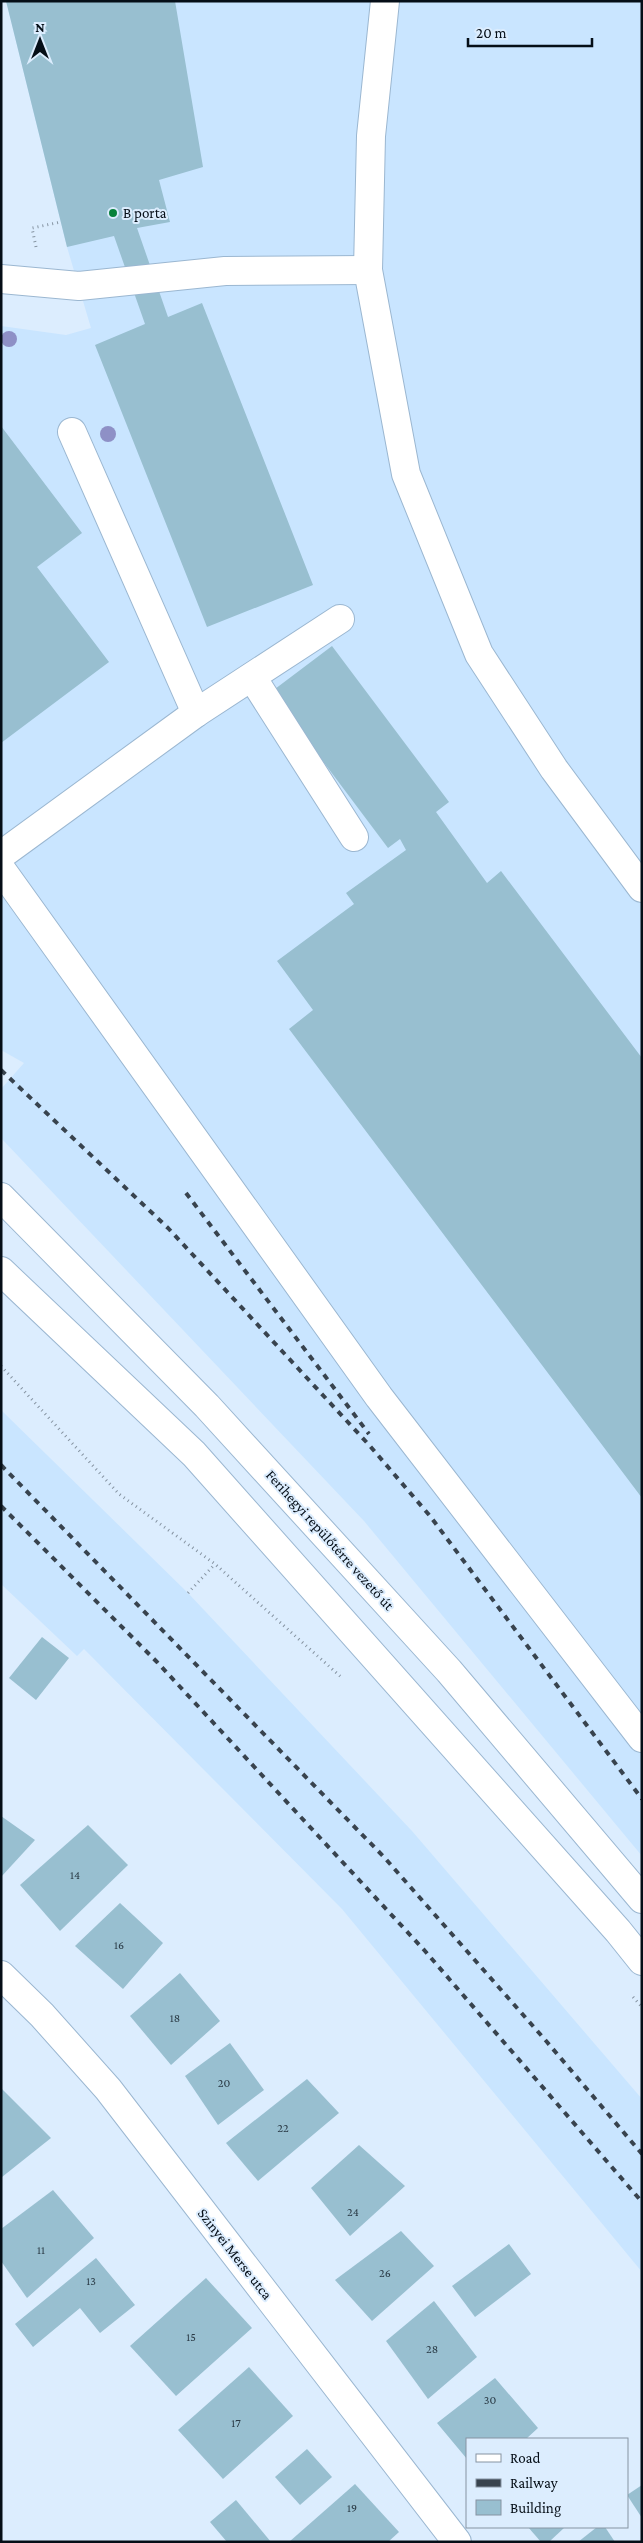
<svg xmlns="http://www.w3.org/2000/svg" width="643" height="2543" font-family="'Crimson Pro',serif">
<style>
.built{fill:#c9e5ff}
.building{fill:#98bfd0}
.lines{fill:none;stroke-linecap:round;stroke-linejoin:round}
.minor-casing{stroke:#9bb7d1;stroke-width:30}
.major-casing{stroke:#9bb7d1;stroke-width:30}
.path{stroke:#8694a2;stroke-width:3;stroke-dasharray:1 4;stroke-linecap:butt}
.minor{stroke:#fff;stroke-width:28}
.major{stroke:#fff;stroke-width:28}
.rail{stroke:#38434e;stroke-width:4;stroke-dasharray:6 6;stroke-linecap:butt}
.tree{fill:#8e90c6}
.poi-dot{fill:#08823b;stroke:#dcedfe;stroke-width:2}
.labels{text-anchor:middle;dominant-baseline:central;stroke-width:4;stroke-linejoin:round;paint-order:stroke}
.number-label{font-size:12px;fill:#2a3a45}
.poi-label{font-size:15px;fill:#050e17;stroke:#dcedfe;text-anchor:start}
.street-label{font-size:15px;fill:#050e17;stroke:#dcedfe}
</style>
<rect width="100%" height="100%" fill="#dcedfe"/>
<!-- built -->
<g class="built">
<path d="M6,1H642V1856L364,1521L1,1138V1089L24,1063L1,1050V326L66,335L91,328L67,247Z"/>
<path d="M1,1410L188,1593L412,1831L642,2099V2272L342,1909L84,1649L77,1656L1,1584Z"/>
</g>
<!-- building -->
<g class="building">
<path d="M6,1H175L203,167L159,180L170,222L137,228L168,317L202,303L313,585L207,627L95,345L145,324L114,236L67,247Z"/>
<path d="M1,426L82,533L37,567L109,662L1,743Z"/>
<path d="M332,646L449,802L436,812L487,883L501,871L642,1058V1498L289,1029L313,1010L277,961L354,904L346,893L406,850L400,839L388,848L271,692Z"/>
<path d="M42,1637L69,1658L36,1700L9,1678Z"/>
<path d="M1,1816L35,1840L1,1877Z"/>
<path d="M88,1825L128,1865L60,1931L20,1885Z"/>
<path d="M120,1903L163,1943L123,1989L75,1946Z"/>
<path d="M180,1973L220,2021L171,2065L130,2016Z"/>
<path d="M230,2043L264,2090L218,2125L185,2076Z"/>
<path d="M307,2079L339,2113L258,2181L226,2143Z"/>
<path d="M1,2088L51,2138L2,2177L1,2176Z"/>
<path d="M359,2145L405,2186L350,2236L311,2188Z"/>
<path d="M53,2190L94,2238L27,2298L1,2261V2229Z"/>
<path d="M401,2231L434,2266L372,2321L335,2280Z"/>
<path d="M509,2244L531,2274L475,2317L452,2286Z"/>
<path d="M96,2258L135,2305L100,2333L80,2308L33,2347L15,2324Z"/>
<path d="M206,2278L252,2328L176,2396L130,2346Z"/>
<path d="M434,2301L477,2357L428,2399L386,2341Z"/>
<path d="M249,2367L293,2416L223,2479L178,2430Z"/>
<path d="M495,2378L538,2428L526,2439H467V2459L437,2423Z"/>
<path d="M307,2449L332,2477L300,2505L275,2477Z"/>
<path d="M355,2484L399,2532L388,2542H289Z"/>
<path d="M642,2485V2518L627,2495Z"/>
<path d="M236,2500L271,2542H227L210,2522Z"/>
<path d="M528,2527H565L549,2542H541Z"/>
<path d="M597,2527H605L615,2542H578Z"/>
</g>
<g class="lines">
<defs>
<g id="minor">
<path d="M385,1L371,136L368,270L406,474L479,654L554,769L642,888"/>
<path d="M1,279L79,286L225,271L368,270"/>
<path d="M72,432L196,713"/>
<path d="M252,677L354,837"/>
<path d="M1,855L196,713L340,619"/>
<path d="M1,869L379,1397L642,1738"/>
<path d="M1,1975L42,2015L108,2089L457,2542"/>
</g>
<g id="major">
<path d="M1,1197L207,1406L449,1671L642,1899"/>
<path d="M1,1271L194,1454L618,1931L642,1961"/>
</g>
</defs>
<!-- minor casing -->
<use href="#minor" class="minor-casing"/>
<!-- major casing -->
<use href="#major" class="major-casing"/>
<!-- path -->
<g class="path">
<path d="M36,247L32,228L61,222"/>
<path d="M1,1366L119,1494L215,1564L341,1677"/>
<path d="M188,1593L215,1564"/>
<path d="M633,1997L642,2007"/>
</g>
<!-- minor -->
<use href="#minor" class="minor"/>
<!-- major -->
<use href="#major" class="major"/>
<!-- rail -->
<g class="rail">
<path d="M1,1070L168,1228L370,1446L430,1516L642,1799"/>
<path d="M186,1193L369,1434"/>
<path d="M1,1465L384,1857L547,2042L642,2154"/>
<path d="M1,1506L157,1662L425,1951L642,2202"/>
</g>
</g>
<!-- trees -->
<g class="tree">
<circle cx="9" cy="339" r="8"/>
<circle cx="108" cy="434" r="8"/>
</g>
<!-- markers -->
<circle class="poi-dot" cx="113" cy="213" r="5"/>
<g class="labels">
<!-- number labels -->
<g class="number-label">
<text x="75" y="1875">14</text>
<text x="119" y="1945">16</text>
<text x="175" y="2018">18</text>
<text x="224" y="2083">20</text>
<text x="283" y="2128">22</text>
<text x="353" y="2212">24</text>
<text x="41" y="2250">11</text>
<text x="385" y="2273">26</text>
<text x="91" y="2281">13</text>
<text x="191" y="2337">15</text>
<text x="432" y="2349">28</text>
<text x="490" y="2400">30</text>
<text x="236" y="2423">17</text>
<text x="352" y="2508">19</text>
</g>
<!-- poi labels -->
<g class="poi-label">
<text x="123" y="213">B porta</text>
</g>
<!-- street labels -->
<g class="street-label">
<text transform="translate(330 1540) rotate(48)">Ferihegyi repülőtérre vezető út</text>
<text transform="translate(235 2254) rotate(52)">Szinyei Merse utca</text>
</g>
</g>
<!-- border -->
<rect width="643" height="2543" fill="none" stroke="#050e17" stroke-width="5"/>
<!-- legend -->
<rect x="466" y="2438" width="162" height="90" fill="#dcedfe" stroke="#8694a2"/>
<rect x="476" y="2454" width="25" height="8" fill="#ffffff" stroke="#8694a2"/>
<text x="510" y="2463" font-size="15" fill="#050e17">Road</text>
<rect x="476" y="2479" width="25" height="8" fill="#38434e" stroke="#8694a2"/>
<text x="510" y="2488" font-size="15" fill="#050e17">Railway</text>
<rect x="476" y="2500" width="25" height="15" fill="#98bfd0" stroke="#8694a2"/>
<text x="510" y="2513" font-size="15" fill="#050e17">Building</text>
<!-- north arrow -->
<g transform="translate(40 40)" stroke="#dcedfe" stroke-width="4" paint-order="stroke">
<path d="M0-4L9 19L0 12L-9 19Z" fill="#050e17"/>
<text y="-8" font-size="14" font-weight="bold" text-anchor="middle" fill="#050e17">N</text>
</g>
<!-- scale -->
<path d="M468 38v8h124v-8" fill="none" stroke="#050e17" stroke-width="2.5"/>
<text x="476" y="38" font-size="15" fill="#050e17" stroke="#dcedfe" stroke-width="4" paint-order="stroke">20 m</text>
</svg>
